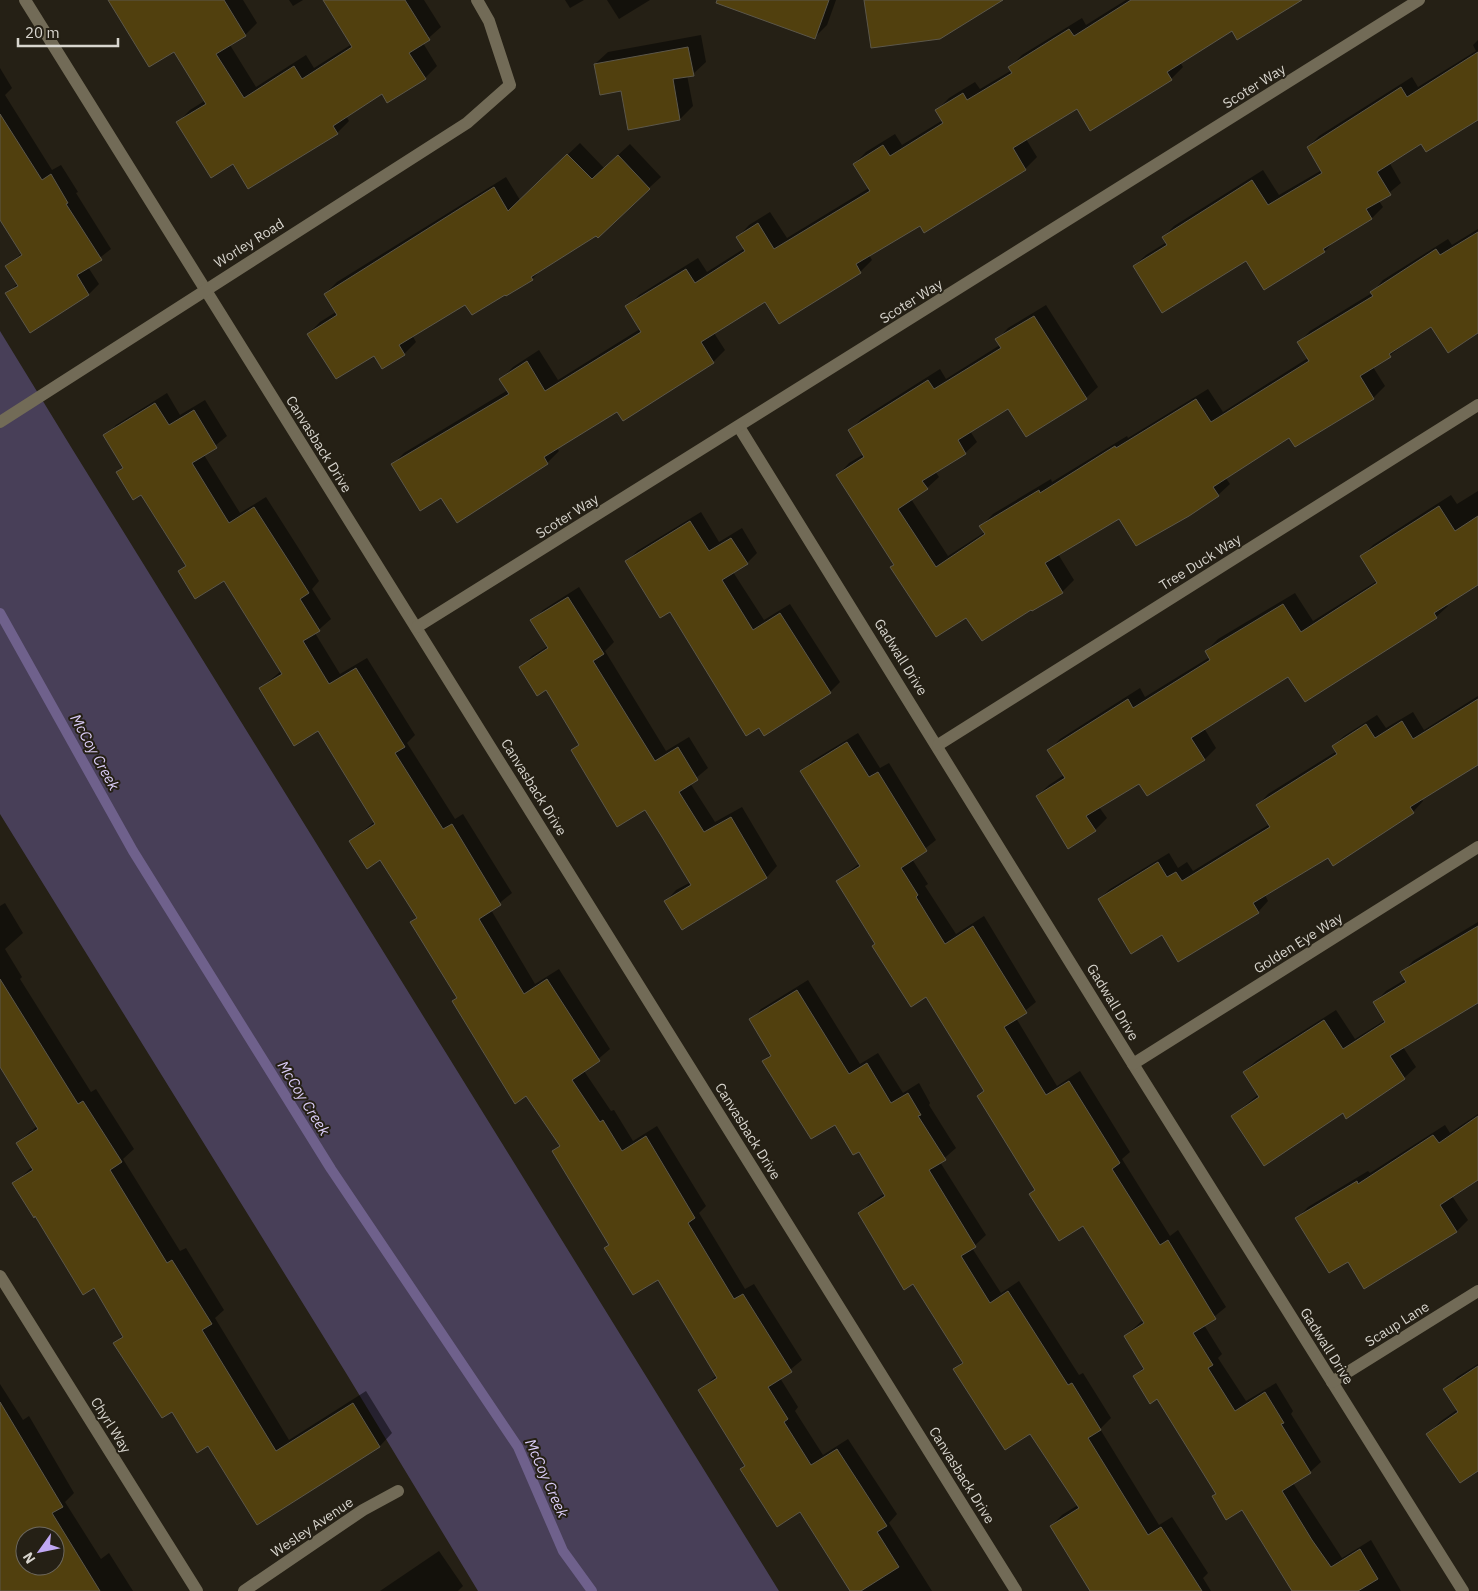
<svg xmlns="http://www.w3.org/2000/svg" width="1478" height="1591" font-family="'IBM Plex Sans',sans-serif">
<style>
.green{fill:#483f58}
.shadow{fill:#0007;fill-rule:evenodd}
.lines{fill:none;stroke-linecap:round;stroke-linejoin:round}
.stream{stroke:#6f618c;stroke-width:10}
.building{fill:#51400e;stroke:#5c574a;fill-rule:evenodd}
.minor{stroke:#726b57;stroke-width:12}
.labels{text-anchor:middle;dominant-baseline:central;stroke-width:4;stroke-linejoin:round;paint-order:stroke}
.street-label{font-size:14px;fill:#d8d5ce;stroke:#252015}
.water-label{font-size:15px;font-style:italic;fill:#dbcdf8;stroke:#252015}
</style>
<rect width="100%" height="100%" fill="#252015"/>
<!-- green -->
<path class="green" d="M0,331L71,447L779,1591H478L346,1373L0,814Z"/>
<!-- shadow -->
<g class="shadow">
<path d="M109,0H243L257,23L245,35L230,45L256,87L306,55L314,68L352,44L324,0H424L441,27L423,43L437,66L425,78L387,101L382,93L346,116L349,121L337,133L233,162L178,122L190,110L206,100L175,50Z"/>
<path d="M289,0H303L293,6Z"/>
<path d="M565,0H584L570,8Z"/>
<path d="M607,0H650L619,19Z"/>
<path d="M756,0H836L827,25L814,38Z"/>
<path d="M1126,0H1299L1232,29L1180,62L1183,67L1171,79L1077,107L1026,139L1037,157L1025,169L920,224L869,255L872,260L860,272L765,301L714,333L725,350L713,362L618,410L557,448L559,451L547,463L457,521L442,496L392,465L404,453L508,390L501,379L513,367L539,350L558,380L640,329L627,307L639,295L698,258L707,272L745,248L738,237L749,225L770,212L787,238L869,188L854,164L866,152L895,134L902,145L943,120L937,110L949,98L975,82L980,89L1012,70L1010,67L1022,55L1082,18L1086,25Z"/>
<path d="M701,35L706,62L693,74L687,75L693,106L680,119L622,90L595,64L608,52Z"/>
<path d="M1478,40V119L1421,142L1389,162L1401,183L1379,201L1383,207L1372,218L1335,240L1325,251L1247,259L1134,266L1146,255L1167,242L1163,237L1174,226L1263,170L1279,195L1322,170L1308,147L1319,136L1412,77L1418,87L1476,51L1473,45Z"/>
<path d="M0,68L12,88L5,95L52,170L61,165L78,192L76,193L111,249L88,267L99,284L89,294L30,331L7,294L18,283L7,266L22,253L0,218Z"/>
<path d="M580,143L604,168L630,144L661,177L597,235L543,268L532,279L465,303L412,335L416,342L404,354H374L308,334L320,322L336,312L325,294L337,282L506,177L520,200Z"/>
<path d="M1478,229V333L1432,325L1373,367L1385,386L1373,398L1289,437L1225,477L1230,484L1218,495L1120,517L1058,554L1074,580L1062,592L966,616L895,565L838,475L849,463L864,454L850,431L861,419L940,369L946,379L1000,345L997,340L1008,328L1046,305L1098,387L1086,398L1009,407L970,431L977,442L965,453L935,471L939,477L927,488L911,499L948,556L985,532L981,526L993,514L1051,479L1052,482L1127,436L1128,438L1208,389L1223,412L1308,358L1299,342L1310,331L1372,293L1383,280L1448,239L1452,245Z"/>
<path d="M167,393L180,415L205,400L227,436L204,455L240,513L266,497L301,552L319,581L312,589L331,619L315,633L340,674L367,658L415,735L407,743L455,819L463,814L512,893L491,910L535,984L559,969L610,1049L584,1071L611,1111L614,1110L633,1141L657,1126L706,1206L699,1213L745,1289L754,1284L802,1360L780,1378L798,1407L795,1411L823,1455L848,1439L897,1514L889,1523L932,1591H851L801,1510L742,1469L746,1465L700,1390L717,1375L658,1278L605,1248L610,1244L553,1151L561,1144L527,1094L453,1002L458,997L411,923L417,916L381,858L351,841L375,821L318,729L261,688L281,671L225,580L180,571L186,565L141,493L118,472L123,466L105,436L116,425Z"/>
<path d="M1478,491V584L1446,604L1448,606L1436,617L1289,675L1204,728L1216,748L1204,760L1139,782L1099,807L1107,818L1095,830L1037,796L1049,785L1064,775L1049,751L1060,739L1140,688L1145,697L1210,657L1206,651L1218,639L1295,593L1313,621L1377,581L1362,556L1373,545L1451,495L1457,504Z"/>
<path d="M701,512L719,542L742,528L757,553L747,563L733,572L764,620L790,604L840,682L830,692L670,610L627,561L637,551Z"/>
<path d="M579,587L614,642L605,651L666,751L689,737L708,768L690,783L715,822L742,807L777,866L767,877L682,928L666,901L676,890L691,882L645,808L573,750L580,743L546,689L521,667L532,656L548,646L532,621L543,610Z"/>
<path d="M1478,696V763L1421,798L1423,801L1413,812L1328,856L1265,895L1268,901L1258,912L1162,933L1099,899L1110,889L1169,853L1178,868L1187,862L1193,871L1270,824L1258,805L1268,794L1337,751L1333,746L1344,736L1377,715L1386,728L1413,712L1424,730Z"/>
<path d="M858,733L880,768L889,763L936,840L912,859L928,884L925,886L956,934L984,916L1036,1002L1016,1018L1057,1086L1080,1071L1130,1152L1122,1159L1170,1236L1178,1230L1226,1307L1204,1325L1222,1354L1218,1358L1246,1401L1276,1383L1293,1411L1291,1414L1321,1462L1310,1472L1293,1483L1342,1558L1371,1540L1401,1591H1294L1242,1508L1217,1493L1158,1397L1135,1376L1144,1367L1125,1336L1143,1320L1083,1225L1031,1194L1036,1189L978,1096L985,1090L927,995L911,1005L837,881L860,863L802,772L812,761Z"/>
<path d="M5,903L23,933L5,949L22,977L20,979L91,1092L96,1089L134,1149L123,1159L180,1251L186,1248L224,1310L215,1318L289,1440L366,1391L392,1433L380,1446L258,1523L208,1444L173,1410L115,1343L124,1334L94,1286L36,1215L14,1184L32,1167L17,1143L37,1126L0,1067V906Z"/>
<path d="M1478,922V1001L1403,1047L1416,1067L1404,1078L1347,1117L1343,1112L1232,1116L1259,1094L1244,1072L1256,1061L1336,1010L1355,1039L1385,1020L1374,1003L1386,991L1406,979L1402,973L1413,961Z"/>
<path d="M808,980L860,1064L878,1053L903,1093L919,1083L930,1103L929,1105L956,1148L940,1162L986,1235L972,1248L1001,1293L1019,1281L1079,1375L1083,1373L1111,1418L1100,1429L1159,1525L1172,1517L1208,1573L1203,1578L1211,1591H1091L1051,1526L1062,1515L1078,1505L1031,1433L954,1370L963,1361L913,1283L860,1213L870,1203L885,1193L859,1150L835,1123L764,1061L771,1054L751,1020L761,1009Z"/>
<path d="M1478,1114V1179L1452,1196L1468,1220L1457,1231L1365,1287L1348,1260L1297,1218L1308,1207L1368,1171L1370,1173L1445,1125L1450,1133Z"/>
<path d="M1478,1364V1469L1428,1434L1441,1421L1458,1409L1444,1390L1457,1377Z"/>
<path d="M0,1384L23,1420L29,1416L74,1493L65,1502L101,1559L109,1553L133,1591H0ZM25,1536H55V1566H25Z"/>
<path d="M439,1551L463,1586L458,1591H380Z"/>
</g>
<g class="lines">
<!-- stream -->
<path class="stream" d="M0,613L133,851L331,1169L518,1447L563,1551L592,1591"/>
</g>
<!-- building -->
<g class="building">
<path d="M108,0H224L246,36L216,54L244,98L294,66L302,79L352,47L323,0H405L430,40L409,53L426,79L387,103L382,94L333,126L338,134L248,189L233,164L211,178L176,122L206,104L174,52L149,67Z"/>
<path d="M717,0H829L815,39L716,3Z"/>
<path d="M864,0H1003L940,39L871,48Z"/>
<path d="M1131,0H1302L1237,40L1232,31L1167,72L1172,80L1090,131L1077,109L1013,148L1026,170L924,233L920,226L856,264L861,273L779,324L765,302L701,342L714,363L623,421L617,412L544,457L548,464L457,523L441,498L420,511L391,464L509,394L499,379L527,361L545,391L641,332L625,306L686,269L695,283L745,251L736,237L758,223L774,249L870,191L853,164L883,145L890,156L943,123L935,110L963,93L967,100L1012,73L1008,67L1069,29L1074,36Z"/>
<path d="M688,47L694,76L673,79L680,120L628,130L621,91L600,95L594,64Z"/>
<path d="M1478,52V120L1426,152L1421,144L1377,172L1391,195L1366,209L1372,219L1323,249L1325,252L1264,290L1246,261L1162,313L1133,266L1167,245L1162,237L1252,180L1268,205L1322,173L1307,147L1401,87L1407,97Z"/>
<path d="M0,114L42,180L51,174L68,203L66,204L102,260L77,275L89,295L30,333L5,293L18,286L5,266L22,255L0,220Z"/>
<path d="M567,154L592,179L618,155L650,189L598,238L596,236L531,277L533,280L506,296L505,295L472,315L465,305L399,345L405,355L382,369L374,356L336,379L307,334L337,315L324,294L494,187L508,211Z"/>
<path d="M1478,232V333L1448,353L1431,327L1389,354L1391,357L1360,376L1374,399L1295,447L1289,438L1213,487L1219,496L1189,516L1136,546L1119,519L1045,563L1063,593L1032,611L1031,610L982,641L966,618L936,637L890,567L894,565L836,475L864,457L848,430L928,380L934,389L1001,348L995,339L1034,316L1087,399L1026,437L1008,409L958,440L966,454L922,481L928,489L898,509L936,567L985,534L979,526L1039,490L1040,493L1115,446L1116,448L1196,399L1211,422L1309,361L1297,342L1373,296L1370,292L1436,249L1440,255Z"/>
<path d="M155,403L169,425L194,410L217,448L192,463L229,523L254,507L290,563L309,593L300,599L320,631L303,641L329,684L356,668L405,747L395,753L443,829L452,824L501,905L479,919L524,994L547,979L600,1061L572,1080L600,1122L603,1120L622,1151L646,1136L695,1218L688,1223L734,1299L743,1294L792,1372L768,1387L788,1419L784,1422L811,1465L837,1449L887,1526L877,1532L899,1567L861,1591H850L800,1512L777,1527L740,1469L745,1466L698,1390L717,1378L658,1280L633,1295L604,1248L609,1245L552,1151L560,1146L526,1096L515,1104L452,1001L457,998L410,922L417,918L380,860L367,869L349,841L375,824L318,731L294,746L259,688L282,674L224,581L195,599L178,571L186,566L141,495L133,500L116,472L123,468L103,435Z"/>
<path d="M1439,506L1455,531L1478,516V585L1434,613L1437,618L1305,702L1288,677L1191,738L1205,760L1147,796L1139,784L1086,816L1096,831L1068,849L1036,796L1065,778L1047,750L1128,699L1133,708L1210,660L1205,651L1283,604L1301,632L1377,583L1360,556Z"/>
<path d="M690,521L709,551L731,538L748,564L722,580L753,630L780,613L831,693L764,736L759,728L746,736L670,612L660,618L625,561Z"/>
<path d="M568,597L604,654L593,661L655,761L678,747L698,780L679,792L704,832L731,817L767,878L682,930L664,901L691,885L662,837L645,810L617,827L571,750L579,745L546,690L537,696L519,667L548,648L530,620Z"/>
<path d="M1478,699V765L1410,807L1414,813L1333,866L1328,858L1253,903L1259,913L1178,962L1162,935L1131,954L1098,899L1158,862L1167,877L1176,872L1182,881L1270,827L1256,805L1337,754L1332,746L1366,724L1375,738L1402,721L1413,739Z"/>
<path d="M847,742L869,777L878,772L927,851L901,868L918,895L916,897L945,944L973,926L1027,1013L1004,1027L1046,1095L1069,1081L1120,1163L1112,1169L1160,1245L1168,1240L1216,1319L1193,1333L1213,1365L1208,1368L1235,1411L1265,1392L1284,1423L1281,1424L1311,1473L1282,1491L1312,1540L1331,1567L1360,1549L1378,1579L1358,1591H1292L1242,1510L1226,1520L1212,1496L1216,1494L1157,1399L1150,1404L1133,1376L1144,1369L1124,1336L1144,1323L1083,1226L1059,1241L1029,1194L1035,1190L977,1096L984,1091L926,997L911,1007L872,946L875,944L836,881L860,866L800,771Z"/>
<path d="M1478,926V1003L1390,1056L1405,1079L1346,1119L1343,1113L1264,1166L1231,1116L1259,1097L1243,1072L1324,1020L1343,1049L1385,1022L1373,1002L1406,982L1400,972Z"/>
<path d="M0,979L78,1104L83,1101L122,1162L110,1170L167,1263L172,1260L212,1324L202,1330L276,1451L353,1403L380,1447L257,1525L208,1446L197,1453L172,1412L162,1418L113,1343L123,1337L94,1288L83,1295L35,1216L34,1218L12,1183L33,1170L16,1143L38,1129L0,1067Z"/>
<path d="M797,990L849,1074L867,1063L891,1103L908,1093L921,1115L918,1116L946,1160L929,1170L976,1247L961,1256L990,1303L1008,1291L1068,1385L1072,1383L1101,1430L1088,1438L1148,1535L1161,1527L1202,1591H1090L1050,1526L1079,1508L1030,1434L1005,1450L953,1369L963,1363L913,1284L904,1290L858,1213L885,1196L859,1152L853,1155L835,1125L811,1139L762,1061L771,1056L749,1019Z"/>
<path d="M1478,1116V1180L1440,1205L1457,1232L1364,1289L1348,1262L1329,1273L1295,1218L1357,1181L1358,1184L1433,1135L1439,1143Z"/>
<path d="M1478,1366V1471L1460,1483L1426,1434L1458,1412L1443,1389Z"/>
<path d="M0,1402L63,1507L52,1513L100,1591H0ZM25,1536H55V1566H25Z"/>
</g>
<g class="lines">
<!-- minor -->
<g class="minor">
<path d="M25,0L1016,1591"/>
<path d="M0,422L467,123L510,85L489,21L477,0"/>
<path d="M739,427L1133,1064L1463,1591"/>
<path d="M417,627L1419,0"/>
<path d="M938,745L1478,405"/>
<path d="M1133,1064L1478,847"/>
<path d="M0,1276L197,1591"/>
<path d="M1332,1382L1478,1291"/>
<path d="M244,1591L363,1510L398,1491"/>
</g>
</g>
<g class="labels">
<!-- street labels -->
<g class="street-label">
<text transform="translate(1254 86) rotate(-32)">Scoter Way</text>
<text transform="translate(249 243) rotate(-32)">Worley Road</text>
<text transform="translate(911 301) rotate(-32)">Scoter Way</text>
<text transform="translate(319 444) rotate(58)">Canvasback Drive</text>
<text transform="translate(567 516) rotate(-32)">Scoter Way</text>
<text transform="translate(1200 562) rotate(-32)">Tree Duck Way</text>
<text transform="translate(901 657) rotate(58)">Gadwall Drive</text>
<text transform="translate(534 787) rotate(58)">Canvasback Drive</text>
<text transform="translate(1298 943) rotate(-32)">Golden Eye Way</text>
<text transform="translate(1113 1002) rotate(59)">Gadwall Drive</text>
<text transform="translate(748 1131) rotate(58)">Canvasback Drive</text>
<text transform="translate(1397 1324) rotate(-32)">Scaup Lane</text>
<text transform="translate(1327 1346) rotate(58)">Gadwall Drive</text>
<text transform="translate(111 1425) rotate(58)">Chyrl Way</text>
<text transform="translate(962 1475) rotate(58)">Canvasback Drive</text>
<text transform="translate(312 1527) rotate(-34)">Wesley Avenue</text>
</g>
<!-- water labels -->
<g class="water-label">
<text transform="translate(95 752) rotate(61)">McCoy Creek</text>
<text transform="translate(304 1098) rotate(58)">McCoy Creek</text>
<text transform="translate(547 1478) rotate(66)">McCoy Creek</text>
</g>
</g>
<!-- north arrow -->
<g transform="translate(40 1551) rotate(237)"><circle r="24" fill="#252015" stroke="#6d685f"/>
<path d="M0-4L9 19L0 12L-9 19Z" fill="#c1a8f3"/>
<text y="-8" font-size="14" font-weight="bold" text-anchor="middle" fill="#d8d5ce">N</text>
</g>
<!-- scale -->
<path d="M18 38v8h100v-8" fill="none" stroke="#d8d5ce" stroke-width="2.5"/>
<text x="25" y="38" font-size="15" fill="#d8d5ce" stroke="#252015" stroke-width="4" paint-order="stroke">20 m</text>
</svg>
